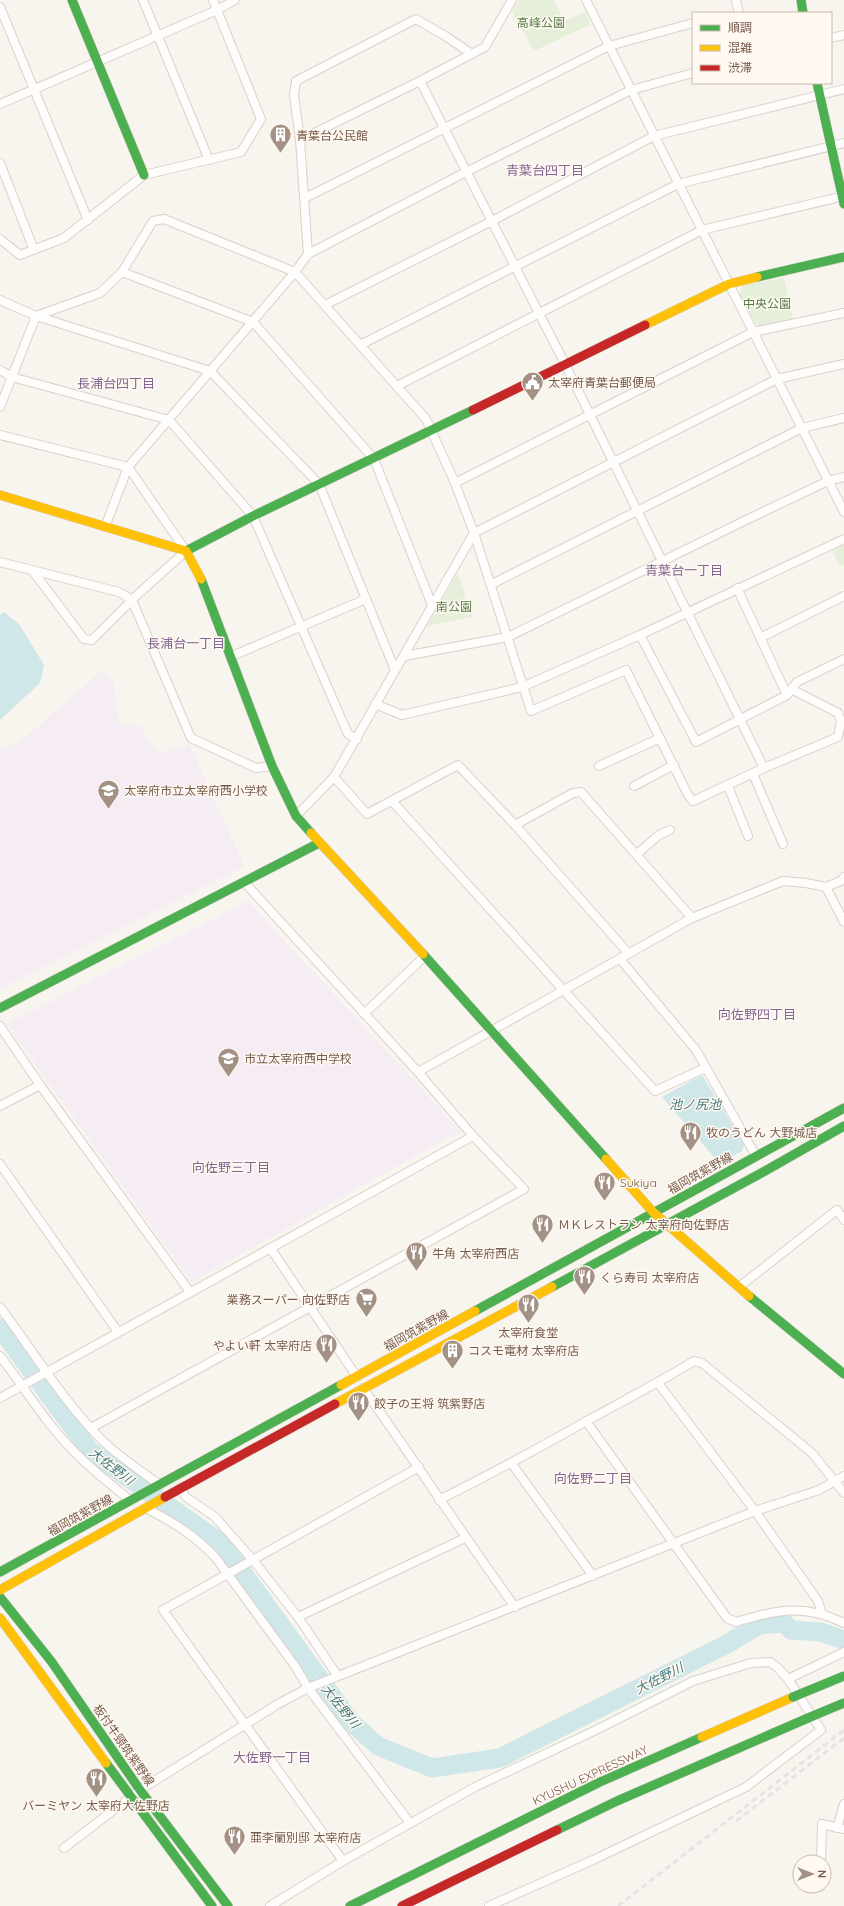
<svg xmlns="http://www.w3.org/2000/svg" width="844" height="1906" font-family="Quicksand,'Noto Sans JP',sans-serif">
<style>
.education{fill:#f5ecf4}
.green{fill:#e6efd9}
.water{fill:#cfe7e8}
.lines{fill:none;stroke-linecap:round;stroke-linejoin:round}
.river{stroke:#cfe7e8;stroke-width:19}
.street-casing{stroke:#d8d1cc;stroke-width:10}
.fast-casing{stroke:#d8d0ca;stroke-width:10}
.slow-casing{stroke:#d8d0ca;stroke-width:10}
.jam-casing{stroke:#d8d0ca;stroke-width:10}
.street{stroke:#fefdfc;stroke-width:8}
.fast{stroke:#4caf50;stroke-width:9}
.slow{stroke:#ffc107;stroke-width:9}
.jam{stroke:#c62828;stroke-width:9}
.rail{stroke:#e5e3e6;stroke-width:3;stroke-dasharray:6 4;stroke-linecap:butt}
.fast-bridge-casing{stroke:#d9d1cb;stroke-width:10;stroke-linecap:butt}
.fast-bridge{stroke:#4caf50;stroke-width:9}
.labels{text-anchor:middle;dominant-baseline:central;stroke-width:3;stroke-linejoin:round;paint-order:stroke}
.park-label{font-size:12px;fill:#577d45;stroke:#fff9f1}
.poi-label{font-size:12px;fill:#775b4d;stroke:#fff9f1;text-anchor:start}
.street-label{font-size:12px;fill:#775b4d;stroke:#fff9f1}
.neighbourhood-label{font-size:13px;fill:#826693;stroke:#fff9f1}
.water-label{font-size:13px;font-style:italic;fill:#437b83;stroke:#fff9f1}
</style>
<rect width="100%" height="100%" fill="#f8f4ee"/>
<!-- education -->
<g class="education">
<path d="M104,669L113,683L119,724L139,726L159,754L189,744L244,866L0,989V748L19,743Z"/>
<path d="M248,901L460,1131L191,1282L7,1024Z"/>
</g>
<!-- green -->
<g class="green">
<path d="M520,0H554L564,21L585,12L591,24L534,51L512,12Z"/>
<path d="M784,278L793,320L759,326L756,324L739,296L742,285Z"/>
<path d="M844,544V565L840,566L832,551Z"/>
<path d="M458,573L472,617L427,626Z"/>
</g>
<!-- water -->
<g class="water">
<path d="M4,612L19,624L44,665L40,683L0,720V615Z"/>
<path d="M702,1075L744,1145L742,1151L719,1163L662,1097Z"/>
</g>
<g class="lines">
<!-- river -->
<path class="river" d="M0,1328L90,1451L221,1543L351,1722L378,1746L432,1768L500,1758L727,1644L759,1625L784,1623L791,1630L821,1632L844,1640"/>
<defs>
<g id="street">
<path d="M143,0L209,160"/>
<path d="M586,0L844,512"/>
<path d="M736,0L739,13"/>
<path d="M0,7L88,220"/>
<path d="M831,38L844,35"/>
<path d="M420,81L565,364L764,768"/>
<path d="M0,104L217,10L235,0"/>
<path d="M300,140L420,81L485,47L512,0"/>
<path d="M0,163L34,250"/>
<path d="M305,198L609,46L693,23"/>
<path d="M0,239L20,255L64,238L144,175L241,152L261,119L213,0"/>
<path d="M308,254L300,140L294,95L296,81L416,19L447,37L472,54"/>
<path d="M122,272L253,322L374,459L432,605"/>
<path d="M0,300L36,316L210,371L319,484L395,670"/>
<path d="M325,305L492,221L654,136L844,89"/>
<path d="M360,345L678,184L844,143"/>
<path d="M0,370L12,377L169,420L253,516L348,734L357,739"/>
<path d="M397,386L702,230L844,196"/>
<path d="M0,407L36,316L100,293L122,272L153,221L164,219L295,272L426,419L455,483L474,533L531,711L626,670L688,795L693,801L764,768L838,737L841,721L838,713L793,690"/>
<path d="M0,435L128,467L186,551L137,595L92,640L84,639L32,570"/>
<path d="M455,483L753,332L844,313"/>
<path d="M105,527L128,467L295,272L308,254L466,172L631,90L693,73"/>
<path d="M0,562L119,592L132,600L191,738L256,768L272,766"/>
<path d="M492,584L802,428L844,418"/>
<path d="M737,588L787,695"/>
<path d="M640,635L696,742L787,695L797,682L844,659"/>
<path d="M760,638L844,596"/>
<path d="M232,656L366,599"/>
<path d="M404,656L508,637L744,521L828,481L844,477"/>
<path d="M375,704L402,715L522,687L640,635L844,539"/>
<path d="M599,766L660,738"/>
<path d="M753,774L783,844"/>
<path d="M334,777L367,814L458,765L515,825L629,954"/>
<path d="M634,786L674,765"/>
<path d="M728,786L748,836"/>
<path d="M392,801L655,1091L705,1068"/>
<path d="M296,816L334,777L474,533L777,379L844,364"/>
<path d="M515,825L573,793L581,792L692,918"/>
<path d="M637,854L659,835L670,830"/>
<path d="M826,887L844,922"/>
<path d="M620,959L696,1050L756,1156"/>
<path d="M364,1014L425,956"/>
<path d="M0,1026L40,1085L190,1292"/>
<path d="M418,1072L692,918L783,881L806,883L826,887L841,881L844,877"/>
<path d="M0,1106L40,1085"/>
<path d="M0,1164L118,1332"/>
<path d="M271,1249L357,1377"/>
<path d="M739,1287L837,1210L844,1220"/>
<path d="M0,1307C33,1351 65,1404 104,1442C121,1458 141,1471 160,1485"/>
<path d="M0,1356C17,1378 32,1401 49,1423C72,1453 101,1477 131,1501"/>
<path d="M658,1383L755,1511L818,1601L822,1614"/>
<path d="M363,1388C415,1461 463,1535 515,1607"/>
<path d="M0,1398L473,1136"/>
<path d="M586,1421L727,1618L736,1622C777,1610 803,1603 844,1623"/>
<path d="M91,1428L524,1189L473,1136L418,1072L244,882"/>
<path d="M512,1464L593,1576"/>
<path d="M180,1488L186,1497L215,1517L253,1560L298,1617L337,1675"/>
<path d="M439,1500C489,1475 537,1449 585,1422C621,1402 658,1383 694,1361L702,1363L812,1453L844,1493"/>
<path d="M146,1508C174,1523 193,1534 216,1558L295,1666L308,1688L410,1823"/>
<path d="M298,1617L465,1538"/>
<path d="M788,1679L844,1652"/>
<path d="M837,1828L844,1804"/>
<path d="M64,1848L140,1790L278,1704L308,1688L755,1511L819,1490L844,1476"/>
<path d="M343,1861L163,1610L419,1467"/>
<path d="M821,1862L822,1824L844,1829"/>
<path d="M820,1887V1886"/>
<path d="M270,1906L343,1861L475,1787L596,1730L693,1681L751,1663L770,1662L778,1668L788,1679L821,1730L746,1787L593,1860L489,1906"/>
</g>
<g id="fast">
<path d="M72,0L144,175"/>
<path d="M801,0L803,13"/>
<path d="M817,83L844,204"/>
<path d="M757,277L844,257"/>
<path d="M186,551L253,516L473,410"/>
<path d="M201,579L272,766L296,816L311,833"/>
<path d="M423,954L606,1159"/>
<path d="M0,1008L319,843"/>
<path d="M552,1287L765,1171L844,1126"/>
<path d="M749,1296L844,1374"/>
<path d="M475,1311L844,1108"/>
<path d="M0,1572L341,1385"/>
<path d="M0,1597L51,1661L140,1790L228,1906"/>
<path d="M106,1763L212,1906"/>
<path d="M557,1830L617,1801L808,1718"/>
<path d="M350,1906L600,1782L702,1737"/>
</g>
<g id="slow">
<path d="M645,325L729,284L757,277"/>
<path d="M0,495L186,551L201,579"/>
<path d="M311,833L423,954"/>
<path d="M606,1159L653,1212L749,1296"/>
<path d="M341,1385L475,1311"/>
<path d="M335,1404L552,1287"/>
<path d="M0,1590L165,1497"/>
<path d="M0,1618L106,1763"/>
<path d="M702,1737L793,1697"/>
</g>
<g id="jam">
<path d="M473,410L645,325"/>
<path d="M165,1497L335,1404"/>
<path d="M402,1906L557,1830"/>
</g>
</defs>
<!-- street casing -->
<use href="#street" class="street-casing"/>
<!-- fast casing -->
<use href="#fast" class="fast-casing"/>
<!-- slow casing -->
<use href="#slow" class="slow-casing"/>
<!-- jam casing -->
<use href="#jam" class="jam-casing"/>
<!-- street -->
<use href="#street" class="street"/>
<!-- fast -->
<use href="#fast" class="fast"/>
<!-- slow -->
<use href="#slow" class="slow"/>
<!-- jam -->
<use href="#jam" class="jam"/>
<!-- rail -->
<g class="rail">
<path d="M736,1821L844,1738"/>
<path d="M618,1906L844,1730"/>
</g>
<defs>
<g id="fast-bridge">
<path d="M793,1697L844,1676"/>
<path d="M808,1718L844,1703"/>
</g>
</defs>
<!-- fast-bridge casing -->
<use href="#fast-bridge" class="fast-bridge-casing"/>
<!-- fast-bridge -->
<use href="#fast-bridge" class="fast-bridge"/>
</g>
<!-- icons -->
<defs>
<symbol id="building-pin" viewBox="-11 -11 22 30"><path d="M0 17L-7.5 6A9.5 9.5 0 1 1 7.5 6Z" fill="#a49185" stroke="#fff9f1"/><path d="M-4-6H4V6H1V3H-1V6H-4ZM-2.5-4.3h1.7v1.8h-1.7ZM.8-4.3h1.7v1.8H.8ZM-2.5-1h1.7V.8h-1.7ZM.8-1h1.7V.8H.8Z" fill="#fff"/></symbol>
<symbol id="civic-pin" viewBox="-11 -11 22 30"><path d="M0 17L-7.5 6A9.5 9.5 0 1 1 7.5 6Z" fill="#a49185" stroke="#fff9f1"/><path d="M-.6-6.5H3V-4.5H.6V-3L4-1V1h2V6H-6V1h2V-1L-.6-3ZM-1.2 2.5V6h2.4V2.5Z" fill="#fff"/></symbol>
<symbol id="school-pin" viewBox="-11 -11 22 30"><path d="M0 17L-7.5 6A9.5 9.5 0 1 1 7.5 6Z" fill="#a49185" stroke="#fff9f1"/><path d="M0-5L7-2L0 1L-7-2ZM-4 1L0 2.5L4 1V4Q0 6-4 4Z" fill="#fff"/></symbol>
<symbol id="restaurant-pin" viewBox="-11 -11 22 30"><path d="M0 17L-7.5 6A9.5 9.5 0 1 1 7.5 6Z" fill="#a49185" stroke="#fff9f1"/><path d="M-5-6h1v4h1v-4h1v4h1v-4h1v5L-1.5 .5V6h-2V.5L-5-1ZM5-6V6H3V1.5H1.5Q1.5-4 5-6Z" fill="#fff"/></symbol>
<symbol id="supermarket-pin" viewBox="-11 -11 22 30"><path d="M0 17L-7.5 6A9.5 9.5 0 1 1 7.5 6Z" fill="#a49185" stroke="#fff9f1"/><path d="M-6-5.5h2.5l.6 2H6L4.5 2H-2.5L-4.4-4H-6ZM-1.5 3.2a1.3 1.3 0 1 0 .1 0ZM3 3.2a1.3 1.3 0 1 0 .1 0Z" fill="#fff"/></symbol>
</defs>
<g fill-rule="evenodd">
<use href="#building-pin" x="268" y="122" width="25" height="34"/>
<use href="#civic-pin" x="520" y="370" width="25" height="34"/>
<use href="#school-pin" x="96" y="778" width="25" height="34"/>
<use href="#school-pin" x="216" y="1046" width="25" height="34"/>
<use href="#restaurant-pin" x="678" y="1120" width="25" height="34"/>
<use href="#restaurant-pin" x="592" y="1170" width="25" height="34"/>
<use href="#restaurant-pin" x="530" y="1212" width="25" height="34"/>
<use href="#restaurant-pin" x="404" y="1240" width="25" height="34"/>
<use href="#restaurant-pin" x="572" y="1264" width="25" height="34"/>
<use href="#supermarket-pin" x="354" y="1286" width="25" height="34"/>
<use href="#restaurant-pin" x="516" y="1292" width="25" height="34"/>
<use href="#restaurant-pin" x="314" y="1332" width="25" height="34"/>
<use href="#building-pin" x="440" y="1338" width="25" height="34"/>
<use href="#restaurant-pin" x="346" y="1390" width="25" height="34"/>
<use href="#restaurant-pin" x="84" y="1766" width="25" height="34"/>
<use href="#restaurant-pin" x="222" y="1824" width="25" height="34"/>
</g>
<g class="labels">
<!-- park labels -->
<g class="park-label">
<text x="541" y="22">高峰公園</text>
<text x="767" y="303">中央公園</text>
<text x="454" y="606">南公園</text>
</g>
<!-- poi labels -->
<g class="poi-label">
<text x="296" y="135">青葉台公民館</text>
<text x="548" y="382">太宰府青葉台郵便局</text>
<text x="124" y="790">太宰府市立太宰府西小学校</text>
<text x="244" y="1058">市立太宰府西中学校</text>
<text x="706" y="1132">牧のうどん 大野城店</text>
<text x="620" y="1182">Sukiya</text>
<text x="558" y="1224">ＭＫレストラン 太宰府向佐野店</text>
<text x="432" y="1253">牛角 太宰府西店</text>
<text x="600" y="1277">くら寿司 太宰府店</text>
<text x="350" y="1299" text-anchor="end">業務スーパー 向佐野店</text>
<text x="528" y="1332" text-anchor="middle">太宰府食堂</text>
<text x="312" y="1345" text-anchor="end">やよい軒 太宰府店</text>
<text x="468" y="1350">コスモ電材 太宰府店</text>
<text x="374" y="1403">餃子の王将 筑紫野店</text>
<text x="96" y="1805" text-anchor="middle">バーミヤン 太宰府大佐野店</text>
<text x="250" y="1837">亜李蘭別邸 太宰府店</text>
</g>
<!-- street labels -->
<g class="street-label">
<text transform="translate(700 1173) rotate(-29)">福岡筑紫野線</text>
<text transform="translate(416 1330) rotate(-29)">福岡筑紫野線</text>
<text transform="translate(80 1515) rotate(-29)">福岡筑紫野線</text>
<text transform="translate(124 1745) rotate(55)">板付牛頸筑紫野線</text>
<text transform="translate(590 1775) rotate(-25)">KYUSHU EXPRESSWAY</text>
</g>
<!-- neighbourhood labels -->
<g class="neighbourhood-label">
<text x="545" y="170">青葉台四丁目</text>
<text x="116" y="383">長浦台四丁目</text>
<text x="684" y="570">青葉台一丁目</text>
<text x="186" y="643">長浦台一丁目</text>
<text x="757" y="1014">向佐野四丁目</text>
<text x="231" y="1167">向佐野三丁目</text>
<text x="593" y="1478">向佐野二丁目</text>
<text x="272" y="1757">大佐野一丁目</text>
</g>
<!-- water labels -->
<g class="water-label">
<text x="695" y="1104">池ノ尻池</text>
<text transform="translate(112 1466) rotate(37)">大佐野川</text>
<text transform="translate(659 1678) rotate(-27)">大佐野川</text>
<text transform="translate(341 1706) rotate(51)">大佐野川</text>
</g>
</g>
<!-- legend -->
<rect x="692" y="12" width="140" height="72" fill="#fff9f1" stroke="#c9baaf"/>
<rect x="700" y="25" width="20" height="6" fill="#4caf50" stroke="#c9baaf"/>
<text x="728" y="32" font-size="12" fill="#775b4d">順調</text>
<rect x="700" y="45" width="20" height="6" fill="#ffc107" stroke="#c9baaf"/>
<text x="728" y="52" font-size="12" fill="#775b4d">混雑</text>
<rect x="700" y="65" width="20" height="6" fill="#c62828" stroke="#c9baaf"/>
<text x="728" y="72" font-size="12" fill="#775b4d">渋滞</text>
<!-- north arrow -->
<g transform="translate(812 1874) rotate(90)"><circle r="19" fill="#fff9f1" stroke="#c9baaf"/>
<path d="M0-3L7 15L0 10L-7 15Z" fill="#a49185"/>
<text y="-6" font-size="11" font-weight="bold" text-anchor="middle" fill="#775b4d">N</text>
</g>
</svg>
